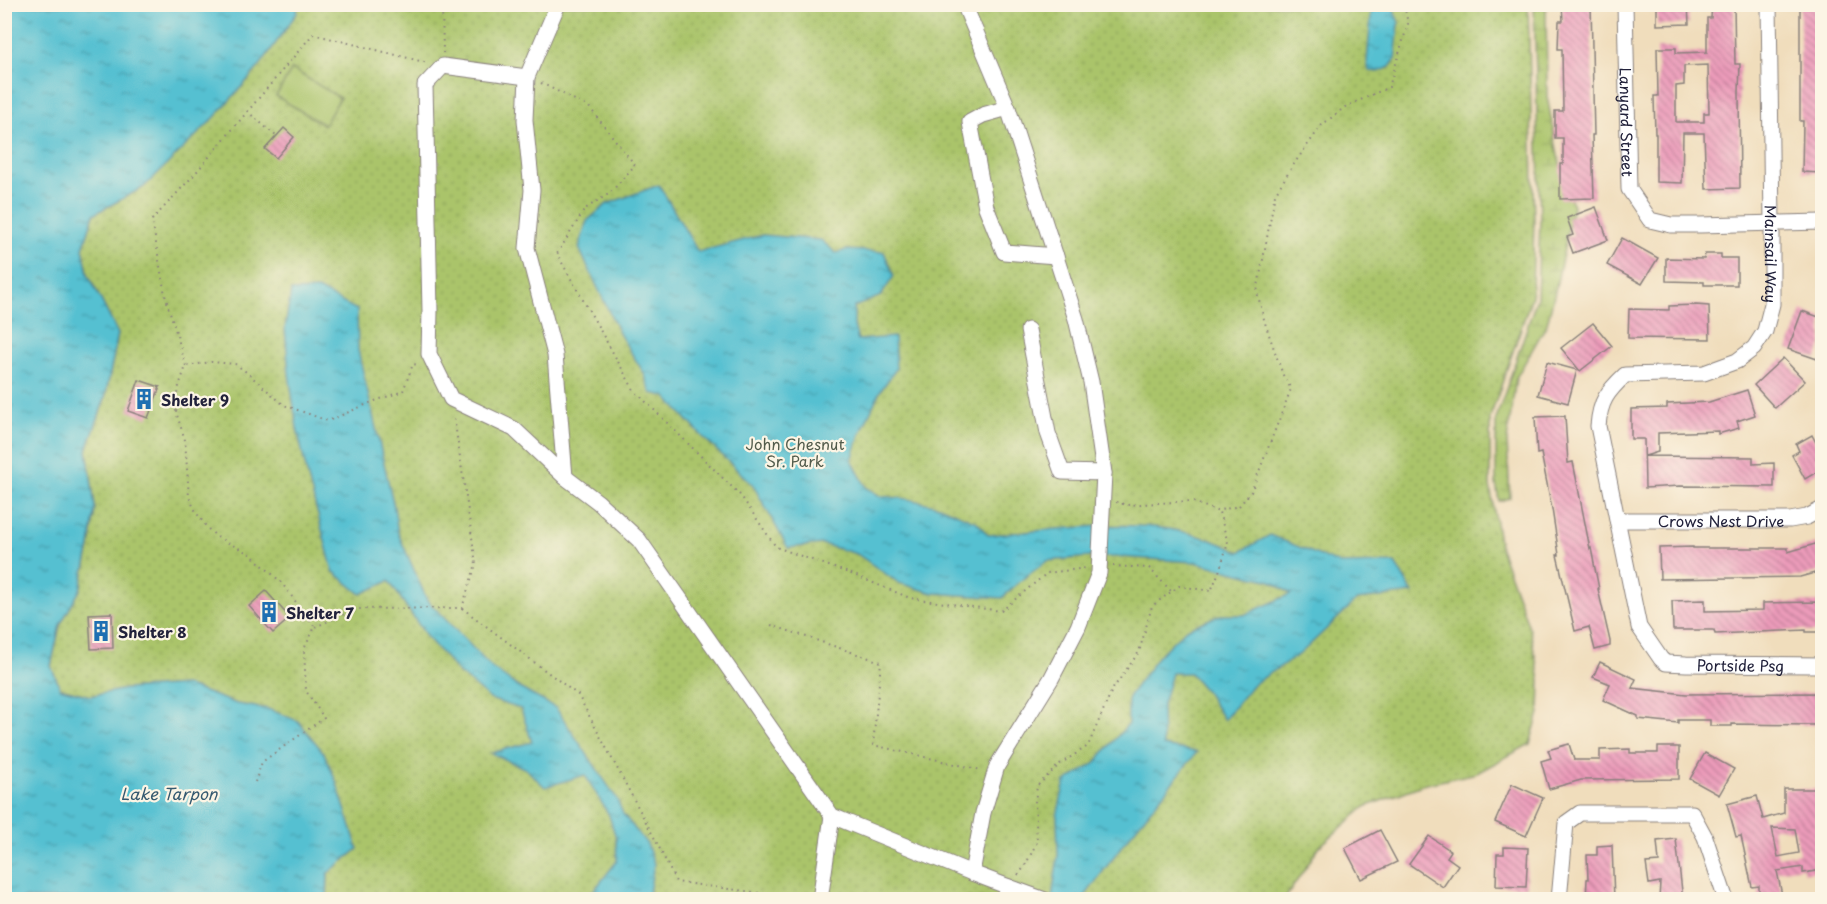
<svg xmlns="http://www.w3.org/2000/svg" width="1827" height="904" font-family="'Playpen Sans',sans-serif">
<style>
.grass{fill:url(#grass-dots);stroke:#667352;stroke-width:1.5}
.wetland{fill:url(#wetland-marsh);stroke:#667352;stroke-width:1.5}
.pitch{fill:#aac46a;stroke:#667352;stroke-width:1.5}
.water{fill:url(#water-ripples);stroke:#3c7186;stroke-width:1.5}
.building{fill:url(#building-back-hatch);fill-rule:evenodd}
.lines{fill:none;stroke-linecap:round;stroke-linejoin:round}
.minor-casing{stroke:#89807c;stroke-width:17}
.path{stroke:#89807c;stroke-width:2;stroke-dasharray:1.5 4.5;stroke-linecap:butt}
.minor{stroke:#fff;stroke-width:15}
.labels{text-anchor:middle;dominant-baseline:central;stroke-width:4.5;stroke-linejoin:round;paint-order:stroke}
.street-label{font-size:15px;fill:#22223b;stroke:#fcf5e5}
.poi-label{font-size:15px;font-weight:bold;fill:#22223b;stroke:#fcf5e5;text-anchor:start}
.park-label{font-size:15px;fill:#525b4b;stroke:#fcf5e5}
.water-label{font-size:16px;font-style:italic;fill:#345970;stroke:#fcf5e5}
</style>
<defs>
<pattern id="grass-dots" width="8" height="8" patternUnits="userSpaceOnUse" patternTransform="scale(1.5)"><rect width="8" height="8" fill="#aac46a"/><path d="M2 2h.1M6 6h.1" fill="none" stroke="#92a85d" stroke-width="1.8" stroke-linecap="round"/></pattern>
<pattern id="wetland-marsh" width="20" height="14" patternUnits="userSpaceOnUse" patternTransform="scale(1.5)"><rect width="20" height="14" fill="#aac46a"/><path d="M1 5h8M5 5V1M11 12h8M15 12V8" fill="none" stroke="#92a85d"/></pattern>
<pattern id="water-ripples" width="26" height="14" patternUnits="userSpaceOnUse" patternTransform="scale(1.5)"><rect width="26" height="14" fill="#55c0d1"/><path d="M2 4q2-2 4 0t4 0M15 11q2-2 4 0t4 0" fill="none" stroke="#469cab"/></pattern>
<pattern id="building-back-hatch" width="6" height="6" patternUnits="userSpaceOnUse" patternTransform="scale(1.5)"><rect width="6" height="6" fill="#ec9bba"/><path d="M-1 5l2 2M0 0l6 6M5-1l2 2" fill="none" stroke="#bf7e98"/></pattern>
</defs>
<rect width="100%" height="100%" fill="#fcf5e5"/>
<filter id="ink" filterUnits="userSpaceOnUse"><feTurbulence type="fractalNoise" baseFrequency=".0167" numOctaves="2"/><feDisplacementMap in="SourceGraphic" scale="12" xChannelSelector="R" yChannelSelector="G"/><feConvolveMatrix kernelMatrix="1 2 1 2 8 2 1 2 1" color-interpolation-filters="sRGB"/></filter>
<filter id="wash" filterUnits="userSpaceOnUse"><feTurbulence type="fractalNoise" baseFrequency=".008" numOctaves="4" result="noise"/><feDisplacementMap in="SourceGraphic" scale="24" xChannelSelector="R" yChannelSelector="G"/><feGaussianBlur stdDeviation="1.35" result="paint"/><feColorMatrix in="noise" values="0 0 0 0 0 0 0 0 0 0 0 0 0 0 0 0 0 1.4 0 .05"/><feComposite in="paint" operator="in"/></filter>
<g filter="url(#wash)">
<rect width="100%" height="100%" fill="#f0ddbc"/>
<!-- grass -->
<path class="grass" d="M298,5H1528L1534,220L1532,296L1490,418V485L1500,548L1530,630L1540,680L1539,713L1530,744L1477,773L1422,785L1365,807L1319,847L1285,899H327L328,873L268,709L237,704L185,685L127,689L90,696L60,688L51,666L60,625L80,590L90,547L95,507L87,450L105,398L118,334L88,274L83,248L94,214L144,187L297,13Z"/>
<!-- wetland -->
<path class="wetland" d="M1534,5H1546L1547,96L1558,156L1573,206L1556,287L1547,324L1516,378L1507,441L1510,498L1499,501L1496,484V419L1537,298L1540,220Z"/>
<!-- pitch -->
<path class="pitch" d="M292,69L340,98L324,125L276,96Z"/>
<!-- water -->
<g class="water">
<path d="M4,5H298L297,13L259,67L215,117L144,187L94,214L83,248L88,274L118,334L105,398L87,450L95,507L90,547L80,590L60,625L51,666L60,688L90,696L126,689L185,685L237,704L268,709L298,721L324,753L336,781L358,849L328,873L327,899H5Z"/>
<path d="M1372,5H1392L1399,23L1395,60L1390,67L1379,72L1369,71L1367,62Z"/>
<path d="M659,185L698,252L763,235L821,240L836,253L846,250L884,252L894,276L881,296L854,307V326L858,340L894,337L896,369L879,393L859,437L852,460L866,487L880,496L908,499L939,506L977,522L988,535C1046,531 1111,520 1169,529C1193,533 1217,541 1240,552L1270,535L1340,564L1395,563L1413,593L1357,600L1300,654L1252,685L1224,720L1207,693L1190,673H1172L1162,707L1163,746L1197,752L1123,844L1083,899H1052L1058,855L1057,816L1065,782L1094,764L1128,724V697L1158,656L1186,629L1220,615H1244L1291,594L1271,581L1195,562L1119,557H1088L1047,561L1019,582L1002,598L933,593L899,583L857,554L822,544L788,548L753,485L703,437L665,396L651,393L644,373L620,335L579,248L587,221L607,204Z"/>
<path d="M319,290L357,310L358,350L394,507L398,533L427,600L493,669L521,689L556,708L617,799L623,814L647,844L654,864L648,899H588L586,898L596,888L617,861L616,838L609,815L585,775L545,787L526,769L491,753L532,742L521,709L490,699L459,673L427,637L389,581L361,594L333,571L308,478L297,428L289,374L285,328L291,291Z"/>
</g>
<g id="blocks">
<!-- building -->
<g class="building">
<path d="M1562,4H1591L1594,135H1592L1594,198L1560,199V164H1563V138H1555V111H1563L1562,49H1558L1559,21H1563Z"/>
<path d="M1657,4H1688L1689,24L1657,25Z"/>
<path d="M1712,4H1734L1735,64H1740L1739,92L1740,188L1706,189L1704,133H1683L1682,183L1656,182V134H1655L1654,96H1658L1657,48H1676V53L1707,52V18H1711ZM1708,65L1709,113H1704V122H1676V86L1684,85V66Z"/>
<path d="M1800,4H1822V173L1802,172L1803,121H1800Z"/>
<path d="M284,128L294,137L276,158L265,149Z"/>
<path d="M1596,207L1608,240L1573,253L1567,237L1573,235L1567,218Z"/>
<path d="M1622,238L1658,258L1642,284L1607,265Z"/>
<path d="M1705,254H1721V258H1737V285H1704V282L1666,281V258L1704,259Z"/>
<path d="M1696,305L1709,306L1710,339L1628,338L1629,309L1669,310V306Z"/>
<path d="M1802,311L1822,318V343L1817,359L1788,349Z"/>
<path d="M1593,323L1612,346L1580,371L1561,348Z"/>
<path d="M1783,358L1805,381L1775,408L1754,385Z"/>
<path d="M1547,362L1577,370L1568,403L1538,395Z"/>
<path d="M139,380L160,387L148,418L128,411Z"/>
<path d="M1747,390L1755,415L1737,421L1739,428L1718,434V431L1658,433V452L1645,456L1753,457V464L1774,463V487L1680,486L1645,488L1644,439H1631V409L1667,408V404L1709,402Z"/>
<path d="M1565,416L1568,463L1573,462L1590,549L1591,548L1599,589H1598L1610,641V646L1595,650L1589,627L1575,631L1557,555H1559L1552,509L1541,453L1537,454L1535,417Z"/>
<path d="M1812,435L1822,454L1816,458L1822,469L1805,479L1792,455L1799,451L1796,444Z"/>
<path d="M1822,542V571L1800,577L1660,579L1659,548L1693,547V548H1788V552Z"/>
<path d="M266,591L290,618L273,633L249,606Z"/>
<path d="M1705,600V611L1763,610V603L1822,602V632H1806V630L1715,634L1714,630H1673L1672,601Z"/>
<path d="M112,613L113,648L91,649L89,614Z"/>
<path d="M1600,662L1636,679L1632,688L1686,694L1822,693V712H1818L1817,725L1732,724V726H1710V720H1678V723L1638,719V716L1603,700L1610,684L1593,677Z"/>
<path d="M1569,744L1574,760H1600V750L1630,749V753H1658V747H1679V779L1581,780L1549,789L1541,761L1551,758L1548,750Z"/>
<path d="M1705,753L1734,769L1719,795L1690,779Z"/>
<path d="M1512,784L1543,798L1526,836L1495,822Z"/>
<path d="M1784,789H1818L1816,841L1822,840V870L1803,873V867L1777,871L1783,900H1759V886L1752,887L1741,836L1736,837L1727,804L1757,796L1763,819L1784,813ZM1772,828L1795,829L1799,853L1778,857Z"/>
<path d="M1380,830L1397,862L1361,879L1345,848Z"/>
<path d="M1429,836L1451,851L1447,857L1458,865L1443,887L1409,864Z"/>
<path d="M1676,839L1683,900H1659L1660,882L1649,884L1646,863L1659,862L1657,841Z"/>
<path d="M1612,845L1614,900H1586L1587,879H1588L1587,855H1597V846Z"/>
<path d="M1504,847L1528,848L1526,887L1496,886L1497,854H1504Z"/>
</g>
</g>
</g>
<g filter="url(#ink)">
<use href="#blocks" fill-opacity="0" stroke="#89807c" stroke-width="1.5"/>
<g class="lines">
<defs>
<g id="minor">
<path d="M558,4L527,77L525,120L532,190L527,248L555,355L565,477"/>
<path d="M964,4L1008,108L1076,319L1091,382L1104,473L1099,573L1078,627L1051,679L997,766L983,813L972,873L1009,887L1004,900"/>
<path id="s1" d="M1625,4L1629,189L1650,220L1671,225H1700L1822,222"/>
<path id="s2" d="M1769,4L1772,223V304L1765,331L1754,348L1737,361L1704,373L1625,375C1607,392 1600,401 1598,426L1639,627L1661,659L1666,663L1686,664L1822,665"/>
<path d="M527,77L443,66L425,85L430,311L429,354L431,358L451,399L514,429L565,477L598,502L639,540L832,816L972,873"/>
<path d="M1008,108L983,115L970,122L986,207L1004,252L1056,256"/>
<path d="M1028,330L1048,433L1062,472L1104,473"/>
<path id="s3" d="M1617,520H1790L1807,517L1822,509"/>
<path d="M1009,887L1045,900"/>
<path d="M820,900L832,816"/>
<path d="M1559,900L1566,823L1580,813H1692L1705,837L1726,900"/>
</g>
</defs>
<!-- minor casing -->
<use href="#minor" class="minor-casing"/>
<!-- path -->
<g class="path">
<path d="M442,4L443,53"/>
<path d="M541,83L589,107L635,165L610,193L585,209L557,254L634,390L741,496L776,547L854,575L910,598L1001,611L1047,573L1086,568"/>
<path d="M247,111L277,137"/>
<path d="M186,366L165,295L152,220L193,176L313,34L428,63"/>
<path d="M1116,502L1127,505L1191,501L1216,511L1239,506L1251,492L1291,389L1283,375L1265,323L1257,292L1275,194L1296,161L1322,125L1345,107L1389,87L1408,24L1404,4"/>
<path d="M1113,566L1149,568L1172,592"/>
<path d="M462,608L578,695L655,839L676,882L760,893L768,900"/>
<path d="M771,625L881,662L873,745L981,770"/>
<path d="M315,627L356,609L462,608L476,564L454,417"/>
<path d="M255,782L262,762L324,718L306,691L304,649L315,627L280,581L250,554L217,537L207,528L196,512L189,497L185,440L176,412L179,386L186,366L211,362L235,364L245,371L284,405L328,421L372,402L403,391L413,364L419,365"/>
<path d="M1018,875L1025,866L1037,842L1035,802L1037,786L1060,764L1088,746L1112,690L1139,652L1152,606L1179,586L1211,591L1219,572L1228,543L1219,512"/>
</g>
<!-- minor -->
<use href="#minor" class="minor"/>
</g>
</g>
<!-- icons -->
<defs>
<symbol id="building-bare" viewBox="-9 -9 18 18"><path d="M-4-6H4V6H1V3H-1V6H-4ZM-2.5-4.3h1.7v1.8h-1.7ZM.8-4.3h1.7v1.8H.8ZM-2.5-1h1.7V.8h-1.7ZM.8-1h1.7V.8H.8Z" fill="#1f6fb2" stroke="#fcf5e5" stroke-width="2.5" paint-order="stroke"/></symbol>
</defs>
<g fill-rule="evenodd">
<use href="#building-bare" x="129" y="384" width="30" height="30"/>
<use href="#building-bare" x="254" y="597" width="30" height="30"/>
<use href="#building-bare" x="86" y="616" width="30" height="30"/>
</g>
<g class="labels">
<!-- street labels -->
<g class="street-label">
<text stroke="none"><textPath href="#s1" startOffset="118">Lanyard Street</textPath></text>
<text stroke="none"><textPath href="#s2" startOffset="250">Mainsail Way</textPath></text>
<text stroke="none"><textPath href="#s3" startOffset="104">Crows Nest Drive</textPath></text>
<text stroke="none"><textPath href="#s2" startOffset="868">Portside Psg</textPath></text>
</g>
<!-- poi labels -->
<g class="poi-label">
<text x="161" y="399">Shelter 9</text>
<text x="286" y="612">Shelter 7</text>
<text x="118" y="631">Shelter 8</text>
</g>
<!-- park labels -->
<g class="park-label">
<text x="795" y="443">John Chesnut<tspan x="795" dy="17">Sr. Park</tspan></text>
</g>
<!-- water labels -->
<g class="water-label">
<text x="169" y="793">Lake Tarpon</text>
</g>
</g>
<!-- margin -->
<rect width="1827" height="904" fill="none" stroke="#fcf5e5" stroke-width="24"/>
</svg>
